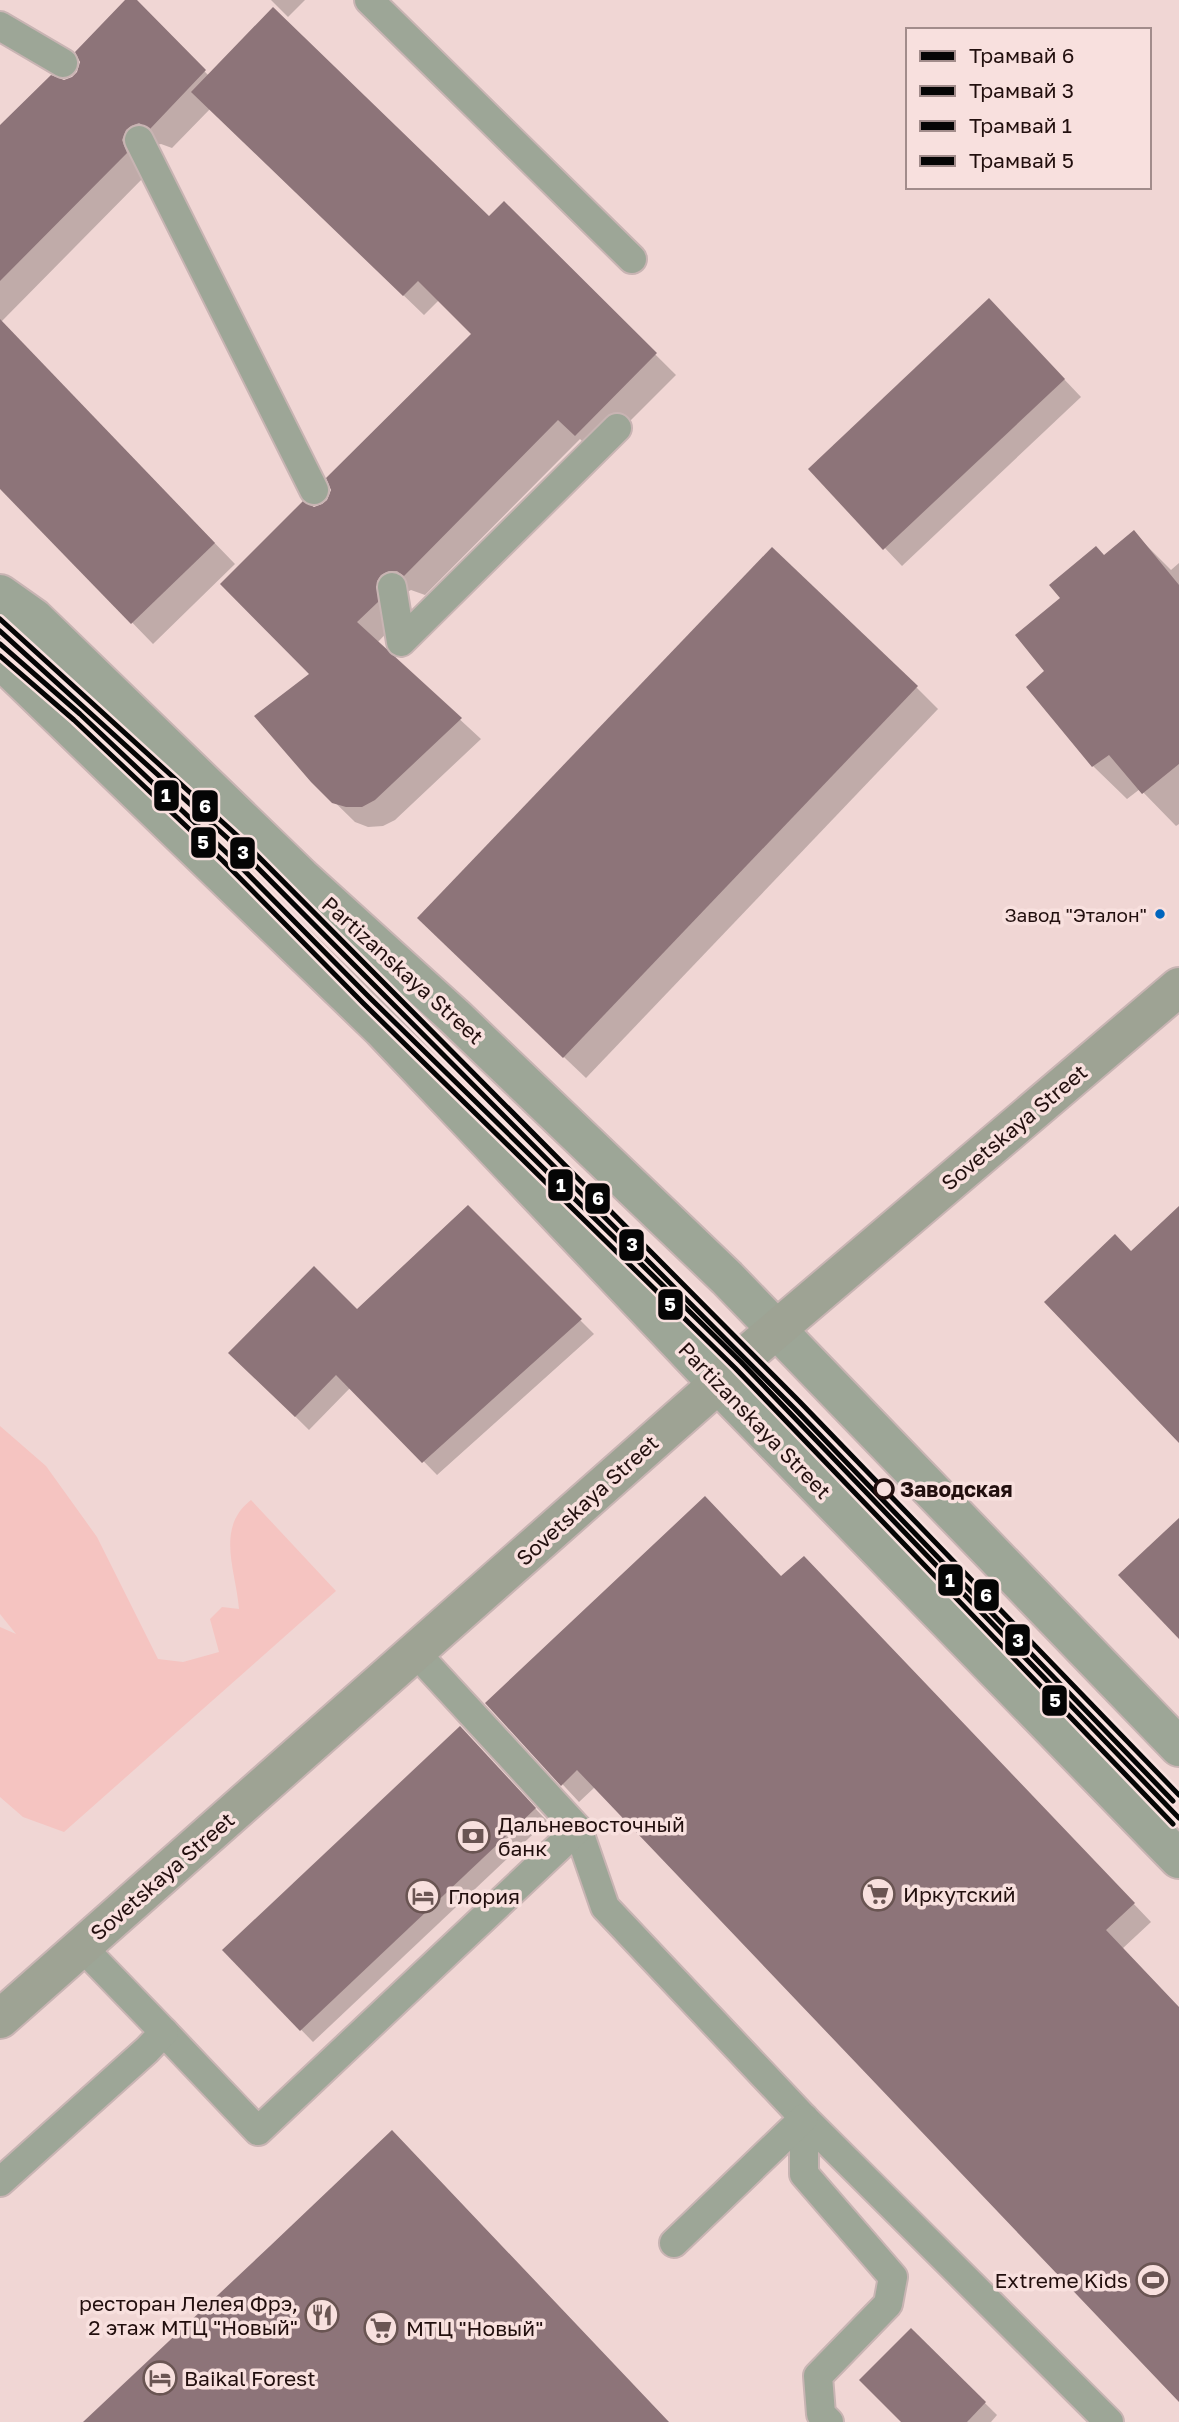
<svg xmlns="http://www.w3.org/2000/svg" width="1179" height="2422" font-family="'Golos Text',sans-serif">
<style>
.green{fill:#f5c4c1}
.shadow{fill:#0003}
.building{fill:#8d7479}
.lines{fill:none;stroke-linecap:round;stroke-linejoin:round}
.service-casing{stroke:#c8b4b3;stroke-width:32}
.tertiary-casing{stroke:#c8b4b3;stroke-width:42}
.secondary-casing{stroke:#c8b4b3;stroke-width:42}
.service{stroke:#9da697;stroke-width:28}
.tertiary{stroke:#9da697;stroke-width:38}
.secondary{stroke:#9ea394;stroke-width:38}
.tram-1-casing{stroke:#f8e0de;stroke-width:10}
.tram-2-casing{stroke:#f8e0de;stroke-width:10}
.tram-3-casing{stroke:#f8e0de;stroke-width:10}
.tram-4-casing{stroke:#f8e0de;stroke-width:10}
.tram-1{stroke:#050505;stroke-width:5}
.tram-2{stroke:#050505;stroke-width:5}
.tram-3{stroke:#050505;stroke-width:5}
.tram-4{stroke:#050505;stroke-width:5}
.bus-dot{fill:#0065bd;stroke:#f8e0de;stroke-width:2.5}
.stop-dot{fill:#f8e0de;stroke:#220f0e;stroke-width:3.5}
.labels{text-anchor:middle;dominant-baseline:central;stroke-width:7;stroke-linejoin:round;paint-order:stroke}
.bus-label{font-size:19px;fill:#220f0e;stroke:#f8e0de;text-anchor:end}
.street-label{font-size:21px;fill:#220f0e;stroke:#f8e0de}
.stop-label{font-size:21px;font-weight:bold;fill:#220f0e;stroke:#f8e0de;text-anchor:start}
.poi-label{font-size:21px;fill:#220f0e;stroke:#f8e0de;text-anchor:start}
.line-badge{stroke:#f8e0de;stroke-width:2.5}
.badge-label{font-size:19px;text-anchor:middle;font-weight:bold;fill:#fff}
</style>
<rect width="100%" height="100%" fill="#f0d6d4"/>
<!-- green -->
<path class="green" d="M0,1426L46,1466L97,1537L158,1659L183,1662L219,1652L210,1619L222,1607L239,1609C236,1570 215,1528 251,1500L336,1591L64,1832L23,1817L0,1797V1627L16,1634L0,1614Z"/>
<!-- shadow -->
<g class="shadow">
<path d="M127,0H135L209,76L489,218L504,204L676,375L596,455L580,439L425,595L411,590L401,595L397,622L377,643L481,739L395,820L383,826L368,827L355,822L313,781L314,508L323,506L473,334L439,300L424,315L210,109L172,148L161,144L152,146L147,174L1,322L235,564L153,644L0,486V128L64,81L73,79Z"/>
<path d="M271,0H305L288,17Z"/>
<path d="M1006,318L1081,397L902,566L810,469Z"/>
<path d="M1134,533L1171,570L1179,563V824L1176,826L1140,789L1127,799L1093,766L1028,687L1047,672L1063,599L1105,557Z"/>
<path d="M916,687L938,709L586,1078L441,940Z"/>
<path d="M468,1208L594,1334L437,1475L351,1387L309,1430L231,1353L357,1311Z"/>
<path d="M821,1575L1151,1922L1122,1949L1179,2009V2399L595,1787L579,1802L487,1703L782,1578Z"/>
<path d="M472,1740L547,1821L313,2042L224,1950Z"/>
<path d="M911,2330L997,2415L991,2422H904Z"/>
</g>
<!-- building -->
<g class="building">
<path d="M125,0H137L206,70L150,129L139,123L131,126L126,130L122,140L127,153L0,281V125L51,75L64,80L72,77L77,72L80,62L75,52Z"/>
<path d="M273,7L489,216L504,201L657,353L575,436L558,420L404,576L397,571H389L381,575L377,581L378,602L357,622L462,718L375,800L362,807H346L332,803L311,782L254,716L309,674L220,584L303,501L314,507L322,504L327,500L331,490L326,478L471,334L418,281L403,296L191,92Z"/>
<path d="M989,298L1065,379L883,550L808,469Z"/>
<path d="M0,319L215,543L131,624L0,489Z"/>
<path d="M1134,530L1179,585V764L1142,794L1109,755L1092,767L1026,687L1044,671L1015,635L1060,598L1049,585L1096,546L1104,555Z"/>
<path d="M772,547L918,686L563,1058L417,918Z"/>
<path d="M468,1205L582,1319L422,1463L336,1375L295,1417L228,1353L314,1266L357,1309Z"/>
<path d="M1179,1206V1443L1044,1302L1115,1234L1131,1251Z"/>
<path d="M705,1496L781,1576L804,1556L1135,1903L1106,1930L1179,2007V2402L577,1770L561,1786L485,1703Z"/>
<path d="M1179,1518V1639L1118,1575Z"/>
<path d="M460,1726L536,1808L300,2031L222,1950Z"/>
<path d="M392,2130L669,2422H83L270,2246Z"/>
<path d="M911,2328L986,2402L967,2422H901L859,2380Z"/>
</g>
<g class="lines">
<defs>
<g id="service">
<path d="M369,0L632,259"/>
<path d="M0,26L63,63"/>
<path d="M139,140L314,490"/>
<path d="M392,587L401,642L617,428"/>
<path d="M415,1652L578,1829L605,1907L804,2118L1109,2422"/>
<path d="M164,2032L258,2131L578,1829"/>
<path d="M804,2118V2174L893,2277L888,2304L818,2376L821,2414L829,2422"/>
<path d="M0,2182L147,2050L164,2032L82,1947"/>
<path d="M674,2243L804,2118"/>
</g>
<g id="tertiary">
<path d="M0,594L34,618L301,877L454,1016L727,1278L1179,1747"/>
<path d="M0,659L382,1029L718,1384L1179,1859"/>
</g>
<path id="secondary" d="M0,2019L718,1384L750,1352L1179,987"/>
</defs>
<!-- service casing -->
<use href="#service" class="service-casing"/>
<!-- tertiary casing -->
<use href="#tertiary" class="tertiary-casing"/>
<!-- secondary casing -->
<use href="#secondary" class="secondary-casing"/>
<!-- service -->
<use href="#service" class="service"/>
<!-- tertiary -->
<use href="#tertiary" class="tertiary"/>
<!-- secondary -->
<use href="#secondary" class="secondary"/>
<defs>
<path id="tram-1" d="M0,619L241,839L800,1402L1179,1795"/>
<path id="tram-2" d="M0,631L235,845L794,1408L1173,1801"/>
<path id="tram-3" d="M0,644L80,714L229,855L369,997L741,1362L1179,1818"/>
<path id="tram-4" d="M0,656L74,720L223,861L363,1003L735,1368L1173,1824"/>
</defs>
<!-- tram-1 casing -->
<use href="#tram-1" class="tram-1-casing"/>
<!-- tram-2 casing -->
<use href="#tram-2" class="tram-2-casing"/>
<!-- tram-3 casing -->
<use href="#tram-3" class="tram-3-casing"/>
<!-- tram-4 casing -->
<use href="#tram-4" class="tram-4-casing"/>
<!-- tram-1 -->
<use href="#tram-1" class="tram-1"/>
<!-- tram-2 -->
<use href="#tram-2" class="tram-2"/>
<!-- tram-3 -->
<use href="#tram-3" class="tram-3"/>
<!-- tram-4 -->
<use href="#tram-4" class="tram-4"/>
</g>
<!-- icons -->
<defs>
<symbol id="bank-ring" viewBox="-11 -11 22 22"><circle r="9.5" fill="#f8e0de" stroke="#6a5553" stroke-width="1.5"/><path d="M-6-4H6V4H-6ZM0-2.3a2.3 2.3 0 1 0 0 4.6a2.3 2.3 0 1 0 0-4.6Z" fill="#6a5553"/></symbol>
<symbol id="supermarket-ring" viewBox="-11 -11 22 22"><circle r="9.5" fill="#f8e0de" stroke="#6a5553" stroke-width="1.5"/><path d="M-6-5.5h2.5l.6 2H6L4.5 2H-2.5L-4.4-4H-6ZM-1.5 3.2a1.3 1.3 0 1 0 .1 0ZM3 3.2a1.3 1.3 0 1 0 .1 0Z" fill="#6a5553"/></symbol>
<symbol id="hotel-ring" viewBox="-11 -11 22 22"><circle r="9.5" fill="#f8e0de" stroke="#6a5553" stroke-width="1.5"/><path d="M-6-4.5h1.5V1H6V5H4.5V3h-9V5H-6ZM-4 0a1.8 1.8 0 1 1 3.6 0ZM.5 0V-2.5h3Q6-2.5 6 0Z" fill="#6a5553"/></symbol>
<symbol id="stadium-ring" viewBox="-11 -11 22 22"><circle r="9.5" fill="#f8e0de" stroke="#6a5553" stroke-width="1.5"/><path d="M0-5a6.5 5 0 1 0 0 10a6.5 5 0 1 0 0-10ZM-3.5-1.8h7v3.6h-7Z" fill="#6a5553"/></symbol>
<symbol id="restaurant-ring" viewBox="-11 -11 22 22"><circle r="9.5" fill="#f8e0de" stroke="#6a5553" stroke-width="1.5"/><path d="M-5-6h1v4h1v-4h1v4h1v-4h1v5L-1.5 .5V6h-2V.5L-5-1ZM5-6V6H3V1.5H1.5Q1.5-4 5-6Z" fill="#6a5553"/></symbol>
</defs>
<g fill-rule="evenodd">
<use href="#bank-ring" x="454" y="1817" width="38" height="38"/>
<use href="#supermarket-ring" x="859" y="1875" width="38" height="38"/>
<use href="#hotel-ring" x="404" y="1877" width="38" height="38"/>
<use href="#stadium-ring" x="1134" y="2261" width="38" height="38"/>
<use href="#restaurant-ring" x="303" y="2296" width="38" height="38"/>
<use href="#supermarket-ring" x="362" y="2309" width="38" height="38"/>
<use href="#hotel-ring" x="141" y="2359" width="38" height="38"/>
</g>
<!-- markers -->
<circle class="bus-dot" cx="1160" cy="914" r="6"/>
<circle class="stop-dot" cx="884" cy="1489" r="9"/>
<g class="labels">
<!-- bus labels -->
<g class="bus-label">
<text x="1147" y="914">Завод "Эталон"</text>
</g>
<!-- street labels -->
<g class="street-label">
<text transform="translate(403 970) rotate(42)">Partizanskaya Street</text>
<text transform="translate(1014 1127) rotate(-40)">Sovetskaya Street</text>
<text transform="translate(755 1420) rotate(46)">Partizanskaya Street</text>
<text transform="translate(587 1500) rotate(-42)">Sovetskaya Street</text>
<text transform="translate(162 1876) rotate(-41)">Sovetskaya Street</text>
</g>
<!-- stop labels -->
<g class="stop-label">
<text x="900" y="1489">Заводская</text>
</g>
<!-- poi labels -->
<g class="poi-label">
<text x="498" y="1824">Дальневосточный<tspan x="498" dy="24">банк</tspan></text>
<text x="903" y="1894">Иркутский</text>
<text x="448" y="1896">Глория</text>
<text x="1128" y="2280" text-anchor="end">Extreme Kids</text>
<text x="298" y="2303" text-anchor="end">ресторан Лелея Фрэ,<tspan x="298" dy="24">2 этаж МТЦ "Новый"</tspan></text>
<text x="406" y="2328">МТЦ "Новый"</text>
<text x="184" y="2378">Baikal Forest</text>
</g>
</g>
<g class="line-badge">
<rect x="153" y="779" width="27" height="33" rx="7" fill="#050505"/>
<rect x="191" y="789" width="28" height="34" rx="7" fill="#050505"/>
<rect x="190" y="826" width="27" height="33" rx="7" fill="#050505"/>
<rect x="229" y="836" width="27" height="34" rx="7" fill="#050505"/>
<rect x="547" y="1168" width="27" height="34" rx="7" fill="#050505"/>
<rect x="584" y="1182" width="27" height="33" rx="7" fill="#050505"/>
<rect x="618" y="1228" width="27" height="34" rx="7" fill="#050505"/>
<rect x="657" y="1288" width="27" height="33" rx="7" fill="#050505"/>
<rect x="937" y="1563" width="27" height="34" rx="7" fill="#050505"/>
<rect x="973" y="1578" width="27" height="34" rx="7" fill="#050505"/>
<rect x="1004" y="1623" width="27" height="34" rx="7" fill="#050505"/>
<rect x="1041" y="1684" width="27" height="33" rx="7" fill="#050505"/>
</g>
<g class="badge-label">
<text x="166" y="802">1</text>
<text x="205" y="813">6</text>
<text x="203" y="849">5</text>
<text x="243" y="859">3</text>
<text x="561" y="1192">1</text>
<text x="598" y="1205">6</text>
<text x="632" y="1251">3</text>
<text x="670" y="1311">5</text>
<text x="950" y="1587">1</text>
<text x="986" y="1602">6</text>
<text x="1018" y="1647">3</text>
<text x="1055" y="1707">5</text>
</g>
<!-- legend -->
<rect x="906" y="28" width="245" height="161" fill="#f8e0de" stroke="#a28c8b" stroke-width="2"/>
<rect x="920" y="51" width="35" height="10" fill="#050505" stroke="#a28c8b" stroke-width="2"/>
<text x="969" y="63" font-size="21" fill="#220f0e">Трамвай 6</text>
<rect x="920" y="86" width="35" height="10" fill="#050505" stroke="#a28c8b" stroke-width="2"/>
<text x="969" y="98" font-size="21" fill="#220f0e">Трамвай 3</text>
<rect x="920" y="121" width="35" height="10" fill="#050505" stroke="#a28c8b" stroke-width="2"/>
<text x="969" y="133" font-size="21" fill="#220f0e">Трамвай 1</text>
<rect x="920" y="156" width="35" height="10" fill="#050505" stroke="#a28c8b" stroke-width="2"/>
<text x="969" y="168" font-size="21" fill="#220f0e">Трамвай 5</text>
</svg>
